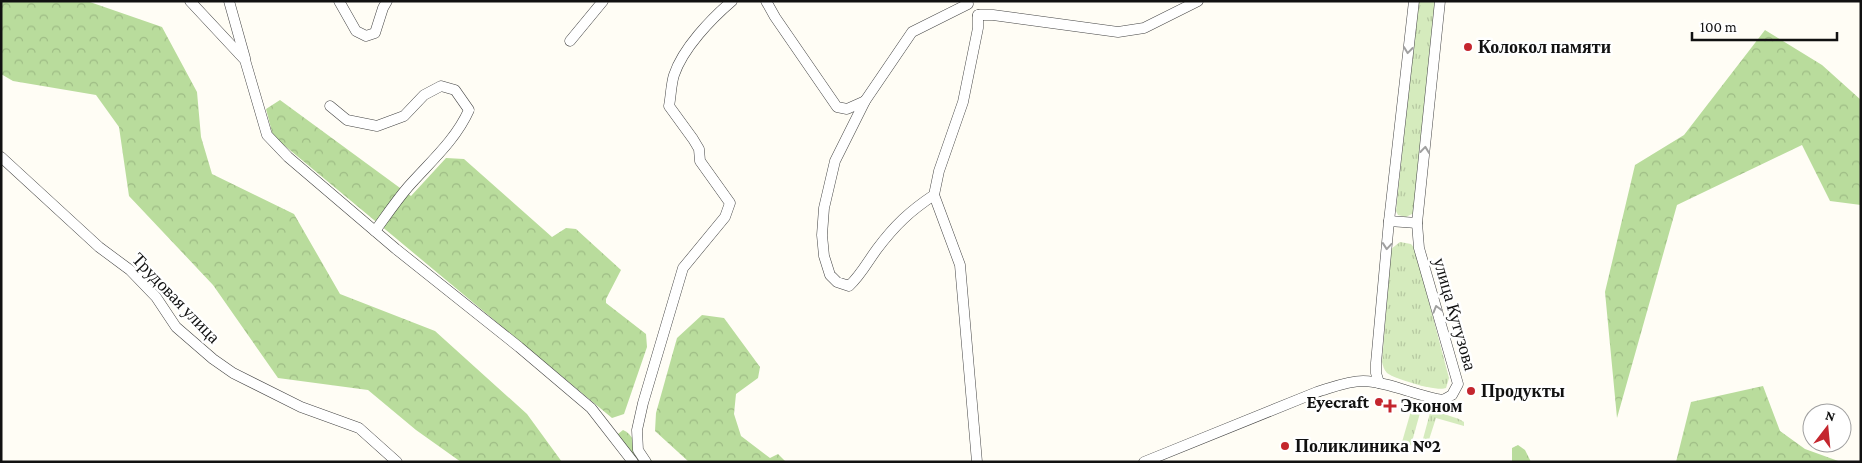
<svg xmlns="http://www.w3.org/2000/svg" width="1862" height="463" font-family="'Crimson Pro',serif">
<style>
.grass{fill:url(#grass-tufts)}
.forest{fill:url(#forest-crowns)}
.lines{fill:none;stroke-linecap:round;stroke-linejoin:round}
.minor-casing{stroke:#444;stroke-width:11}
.minor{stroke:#fff;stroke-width:10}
.oneway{stroke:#a0a0a0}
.poi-dot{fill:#c4262e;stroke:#fff;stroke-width:2}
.labels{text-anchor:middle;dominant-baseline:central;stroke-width:5;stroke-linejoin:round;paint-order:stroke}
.poi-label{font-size:18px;font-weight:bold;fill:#111;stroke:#fff;text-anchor:start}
.street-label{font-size:18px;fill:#111;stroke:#fff}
</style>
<defs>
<pattern id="grass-tufts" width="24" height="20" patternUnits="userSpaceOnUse" patternTransform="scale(1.25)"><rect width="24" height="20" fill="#d5ebbd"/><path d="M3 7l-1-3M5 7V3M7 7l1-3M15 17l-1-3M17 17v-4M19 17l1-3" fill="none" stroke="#b6c8a1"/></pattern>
<pattern id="forest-crowns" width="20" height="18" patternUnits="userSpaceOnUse" patternTransform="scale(1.25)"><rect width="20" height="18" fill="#b9dc9c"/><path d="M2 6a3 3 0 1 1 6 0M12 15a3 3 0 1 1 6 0" fill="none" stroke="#9ebc85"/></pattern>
</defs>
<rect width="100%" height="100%" fill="#fffdf5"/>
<!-- grass -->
<g class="grass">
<path d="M1418,1H1435L1414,213L1406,217L1398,215L1396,211Z"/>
<path d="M1400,242L1411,244L1415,249L1449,378L1446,388C1437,392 1395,379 1387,373C1384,370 1383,366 1382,362L1391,249Z"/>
<path d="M1414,409L1418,410L1420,413L1411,445L1408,447L1404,446L1402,442L1411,411Z"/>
<path d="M1435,411L1459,419L1464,422V426L1436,418L1426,449L1424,451L1420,450L1430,413Z"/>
</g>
<!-- forest -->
<g class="forest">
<path d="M1,1H87L162,27L197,92L201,137L212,174L294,214L340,294L435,331L527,414L562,462H461L416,430L368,390L278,378L213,285L129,196L119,127L96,95L13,81L1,74Z"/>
<path d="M1765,30L1822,65L1861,100V205L1830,201L1802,145L1677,205L1617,418L1605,292L1635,165L1684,135Z"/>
<path d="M280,100L411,196L446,158L464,159L552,237L566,228L576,229L621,270L606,299V303L646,334L647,347L624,414L612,418L273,136L266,109Z"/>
<path d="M702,315L724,318L760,367L758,378L736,394L734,414L741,436L770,458L778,454L786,462H689L655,431L656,413L677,338Z"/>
<path d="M1763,386L1780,431L1805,449L1841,462H1676L1691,402Z"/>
<path d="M623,430C633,434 635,446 643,453C647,456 650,458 653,462H637L620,441L618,434Z"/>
<path d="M1518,445L1525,450L1531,462H1512V448Z"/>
</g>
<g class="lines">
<defs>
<g id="minor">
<path d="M190,1L245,60L267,135L288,157L396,249L519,347L591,408L633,462"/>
<path d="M229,1L245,58"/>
<path d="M339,1L356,31L366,36L375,33L383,8L387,1"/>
<path d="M766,1L775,17L837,107L847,109L865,101"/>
<path d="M968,4L912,32L865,101L835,161L824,208L822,235L824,256L830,275L837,282L849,286C861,275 868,261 877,249C895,225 910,211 934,195L939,171L963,102L978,28V15"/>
<path d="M978,15H993L1118,32L1144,28L1198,1"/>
<path d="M570,41L603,1"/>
<path d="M330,106L347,120L377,126L404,116L424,95L441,86L455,90L469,110C455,141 430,162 408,187C396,201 386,216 375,231"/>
<path d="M1,157L99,247L130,270L156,297L176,327L213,359L233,373L301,407L359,428L397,462"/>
<path d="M934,195L960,265L977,462"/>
<path d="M1389,221L1417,223"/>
<path d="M1379,383L1376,373V363L1389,221L1414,1"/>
<path d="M646,462L638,450L637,430L643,403L683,268L725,217L730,203L700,161L699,149L693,139L669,106C671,96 671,84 674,75C683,48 711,19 732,1"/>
<path d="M1144,462L1317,392C1331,388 1347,381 1363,381C1390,382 1416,396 1443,400L1452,395L1458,384L1419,248L1417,223L1440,1"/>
</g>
</defs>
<!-- minor casing -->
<use href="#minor" class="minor-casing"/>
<!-- minor -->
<use href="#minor" class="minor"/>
</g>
<!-- one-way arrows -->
<defs><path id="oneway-chevron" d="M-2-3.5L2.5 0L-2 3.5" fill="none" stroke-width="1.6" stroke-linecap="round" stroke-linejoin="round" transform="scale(1.25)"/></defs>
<g class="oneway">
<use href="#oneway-chevron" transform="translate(1408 50) rotate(97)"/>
<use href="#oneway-chevron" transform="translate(1425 150) rotate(-84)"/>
<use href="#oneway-chevron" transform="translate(1387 246) rotate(95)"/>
<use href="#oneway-chevron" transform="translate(1437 309) rotate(-106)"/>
</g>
<!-- markers -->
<g class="poi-dot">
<circle cx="1468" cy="47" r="5"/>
<circle cx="1471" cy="391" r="5"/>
<circle cx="1379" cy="402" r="5"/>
<path d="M1387.5 398.5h5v5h5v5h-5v5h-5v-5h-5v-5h5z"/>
<circle cx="1285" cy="446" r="5"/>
</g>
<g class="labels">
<!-- poi labels -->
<g class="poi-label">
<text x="1478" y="47">Колокол памяти</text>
<text x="1481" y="391">Продукты</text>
<text x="1369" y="402" text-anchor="end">Eyecraft</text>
<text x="1400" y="406">Эконом</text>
<text x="1295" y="446">Поликлиника №2</text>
</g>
<!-- street labels -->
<g class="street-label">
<text transform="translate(176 298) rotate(46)">Трудовая улица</text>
<text transform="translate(1455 314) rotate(74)">улица Кутузова</text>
</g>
</g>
<!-- border -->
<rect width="1862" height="463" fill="none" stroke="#111111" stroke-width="5"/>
<!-- north arrow -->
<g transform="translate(1827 428) rotate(16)"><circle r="24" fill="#ffffff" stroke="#a0a0a0"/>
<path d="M0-4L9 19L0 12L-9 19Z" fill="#c4262e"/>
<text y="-8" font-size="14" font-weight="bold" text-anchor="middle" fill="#111111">N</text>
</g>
<!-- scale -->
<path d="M1692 32v8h145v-8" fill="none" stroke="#111111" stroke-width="2.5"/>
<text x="1700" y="32" font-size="15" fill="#111111" stroke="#ffffff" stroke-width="4" paint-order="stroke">100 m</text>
</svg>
